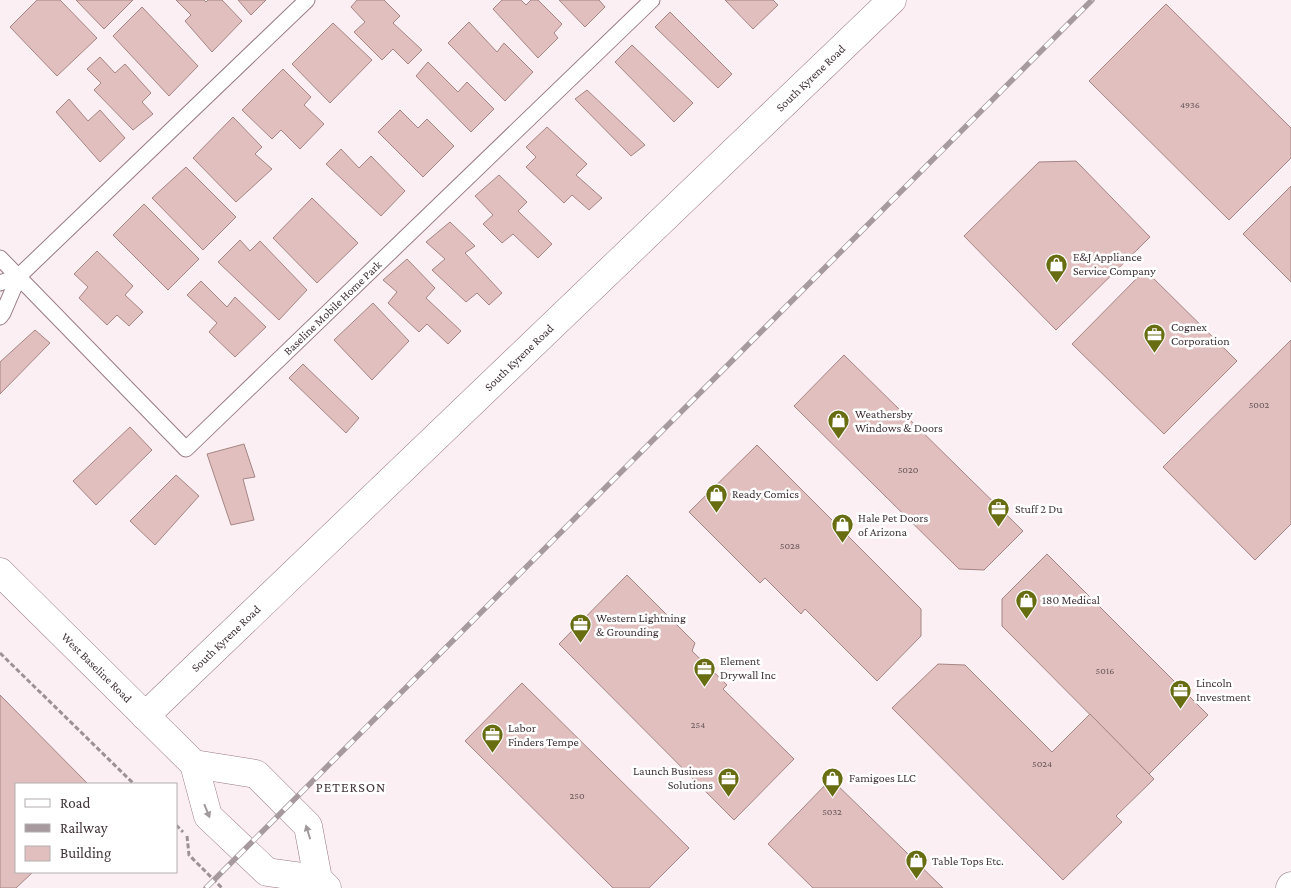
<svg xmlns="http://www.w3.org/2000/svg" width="1291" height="888" font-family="'Crimson Pro',serif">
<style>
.building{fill:#e1bfbf;stroke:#a48584}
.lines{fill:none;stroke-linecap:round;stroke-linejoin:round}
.service-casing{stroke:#987b84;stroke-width:17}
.minor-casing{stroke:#987b84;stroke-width:29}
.primary-casing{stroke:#987b84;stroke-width:29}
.path{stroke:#9e9195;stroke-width:3;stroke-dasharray:5 2.5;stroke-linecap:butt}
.service{stroke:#fff;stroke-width:15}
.minor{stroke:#fff;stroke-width:28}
.primary{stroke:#fff;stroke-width:28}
.rail-casing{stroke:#a79a9e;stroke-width:5.5}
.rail{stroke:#fff;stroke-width:4;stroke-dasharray:11;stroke-linecap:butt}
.oneway{fill:#a09a9c}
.labels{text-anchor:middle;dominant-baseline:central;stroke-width:5;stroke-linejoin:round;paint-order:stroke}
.number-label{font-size:10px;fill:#6a585a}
.street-label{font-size:12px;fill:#423539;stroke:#fff}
.poi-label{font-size:12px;fill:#423539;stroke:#fff;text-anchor:start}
.neighbourhood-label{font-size:14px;letter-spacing:1px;fill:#423539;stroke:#fff}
</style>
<rect width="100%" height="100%" fill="#fceff3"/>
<!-- building -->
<g class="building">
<path d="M37,0H60L97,38L57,76L10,27Z"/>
<path d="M76,0H133L104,29Z"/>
<path d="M176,0H204L206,2L208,0H222L242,21L212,52L185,21L191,15Z"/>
<path d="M238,0H266L251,15Z"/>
<path d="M357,0H384L400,16L393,23L422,50L408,64L393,49L382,60L354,32L365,22L351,7Z"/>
<path d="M502,0H521L526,5L531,0H538L562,24L554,33L558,38L538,58L493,9Z"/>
<path d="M559,0H599L605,7L585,27Z"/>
<path d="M725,0H773L778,5L753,29Z"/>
<path d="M1166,4L1291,128V158L1229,220L1089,81Z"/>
<path d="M142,7L198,66L169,96L113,36Z"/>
<path d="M670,12L732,74L718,88L655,27Z"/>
<path d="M469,22L497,52L504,43L533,72L505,101L448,43Z"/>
<path d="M333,23L372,60L330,103L292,64Z"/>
<path d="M632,45L693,103L674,122L615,62Z"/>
<path d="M100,57L115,73L125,64L151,93L142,102L153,114L133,130L94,90L101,83L87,69Z"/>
<path d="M428,62L458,92L467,82L494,109L471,132L416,76Z"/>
<path d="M283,69L311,97L304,105L324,124L300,149L281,130L272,139L242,110Z"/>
<path d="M587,90L645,145L631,156L575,99Z"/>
<path d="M69,99L88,121L100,110L125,138L100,162L56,112Z"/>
<path d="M400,110L418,128L427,119L454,146L423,177L378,132Z"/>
<path d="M233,117L262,147L255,154L272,169L236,202L193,158Z"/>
<path d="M547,127L587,164L576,175L602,198L589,210L572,195L564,203L526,167L536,157L526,147Z"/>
<path d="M341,149L359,168L371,156L405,191L381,216L326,164Z"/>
<path d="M1076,161L1150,237L1056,330L964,236L1039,162Z"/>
<path d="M186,167L236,217L203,250L152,198Z"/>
<path d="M499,175L527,202L518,211L552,244L538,258L513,234L502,243L483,224L493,215L475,196Z"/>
<path d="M1291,186V282L1243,234Z"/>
<path d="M312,198L358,243L317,283L273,238Z"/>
<path d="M144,204L199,259L168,290L113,235Z"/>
<path d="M450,222L475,246L465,253L502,293L489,305L477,293L466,302L432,270L445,259L426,242Z"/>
<path d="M240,240L250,251L260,241L307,290L279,320L218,262Z"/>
<path d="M97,251L133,286L125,295L143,312L129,326L117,315L107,325L79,298L88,287L74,274Z"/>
<path d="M407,259L435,288L426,298L461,331L448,344L427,324L419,332L388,303L397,292L383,280Z"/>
<path d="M1145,270L1237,361L1164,434L1072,344Z"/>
<path d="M201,281L227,307L235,297L266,327L235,357L209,332L217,323L187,295Z"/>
<path d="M373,303L409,341L372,380L334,340Z"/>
<path d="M35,330L50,343L0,394V362Z"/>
<path d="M1291,340V524L1255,560L1163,467Z"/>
<path d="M844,355L1023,531L984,570L959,569L794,406Z"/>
<path d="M303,364L359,418L346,433L289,378Z"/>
<path d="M130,427L152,450L96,505L73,481Z"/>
<path d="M244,444L255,477L243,479L254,520L231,525L207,454Z"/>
<path d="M757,445L921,609V636L877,681L805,609L801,614L765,578L760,583L689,512Z"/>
<path d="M176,475L199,496L155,545L130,521Z"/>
<path d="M1047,554L1208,715L1149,774L1002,626V599Z"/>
<path d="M627,575L695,643L692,651L727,685L723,689L794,759L734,820L559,644Z"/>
<path d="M938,664L965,665L1052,752L1090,714L1154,779L1116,816L1122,822L1063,880L892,708Z"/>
<path d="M522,683L689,848L649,888H613L465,741Z"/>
<path d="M0,695L88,784H16V872H33L16,888H0Z"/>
<path d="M831,779L943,888H813L768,844Z"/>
</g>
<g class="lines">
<defs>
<g id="service">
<path id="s1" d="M0,258L186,449L652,0"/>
<path d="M0,283L19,276"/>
<path d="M0,317L3,313L19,276L307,0"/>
</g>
<g id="minor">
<path id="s2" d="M145,716L892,0"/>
<path d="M1290,888L1291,886"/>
</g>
<g id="primary">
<path id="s3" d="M0,572L194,764L208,816L267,872L318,879"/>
<path d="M194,764L256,774L308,826L318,879L327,888"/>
</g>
</defs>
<!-- service casing -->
<use href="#service" class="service-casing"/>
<!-- minor casing -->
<use href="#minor" class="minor-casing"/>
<!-- primary casing -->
<use href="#primary" class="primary-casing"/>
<!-- path -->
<g class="path">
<path d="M0,653L134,784"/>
<path d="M176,825L183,832"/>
<path d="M187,836L189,855L222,888"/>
</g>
<!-- service -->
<use href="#service" class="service"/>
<!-- minor -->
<use href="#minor" class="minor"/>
<!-- primary -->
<use href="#primary" class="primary"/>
<defs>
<path id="rail" d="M206,888L1092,0"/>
</defs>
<!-- rail casing -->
<use href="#rail" class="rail-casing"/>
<!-- rail -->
<use href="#rail" class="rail"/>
</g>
<!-- one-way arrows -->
<defs><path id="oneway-solid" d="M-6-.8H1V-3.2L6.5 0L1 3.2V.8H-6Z" transform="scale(1.25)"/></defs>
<g class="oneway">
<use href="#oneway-solid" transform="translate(207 811) rotate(68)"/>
<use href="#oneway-solid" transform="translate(308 832) rotate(-107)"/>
</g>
<!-- icons -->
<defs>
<symbol id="shop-pin" viewBox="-11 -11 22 30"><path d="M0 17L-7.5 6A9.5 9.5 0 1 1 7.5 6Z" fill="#686d12" stroke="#fff"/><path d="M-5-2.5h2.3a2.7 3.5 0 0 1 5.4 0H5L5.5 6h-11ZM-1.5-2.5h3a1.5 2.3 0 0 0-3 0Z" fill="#fff"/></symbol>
<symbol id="office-pin" viewBox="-11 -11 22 30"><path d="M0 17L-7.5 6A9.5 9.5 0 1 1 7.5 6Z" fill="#686d12" stroke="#fff"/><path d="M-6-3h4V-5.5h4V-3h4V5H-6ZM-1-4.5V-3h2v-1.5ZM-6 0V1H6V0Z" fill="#fff"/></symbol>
</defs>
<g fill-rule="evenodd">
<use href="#shop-pin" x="1044" y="252" width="25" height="34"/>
<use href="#office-pin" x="1142" y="322" width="25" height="34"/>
<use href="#shop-pin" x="826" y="408" width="25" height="34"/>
<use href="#shop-pin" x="704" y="482" width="25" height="34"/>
<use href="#office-pin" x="986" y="496" width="25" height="34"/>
<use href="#shop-pin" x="830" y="512" width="25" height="34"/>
<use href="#shop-pin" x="1014" y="588" width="25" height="34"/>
<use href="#office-pin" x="568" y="612" width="25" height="34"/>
<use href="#office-pin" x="692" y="656" width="25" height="34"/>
<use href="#office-pin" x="1168" y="678" width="25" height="34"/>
<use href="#office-pin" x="480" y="722" width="25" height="34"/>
<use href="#office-pin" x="716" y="766" width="25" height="34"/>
<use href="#shop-pin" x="820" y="766" width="25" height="34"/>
<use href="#shop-pin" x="904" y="848" width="25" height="34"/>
</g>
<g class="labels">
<!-- number labels -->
<g class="number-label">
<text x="1190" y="104">4936</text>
<text x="1259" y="404">5002</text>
<text x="908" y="469">5020</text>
<text x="790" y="545">5028</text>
<text x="1105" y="670">5016</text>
<text x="698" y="724">254</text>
<text x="1042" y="763">5024</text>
<text x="577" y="795">250</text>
<text x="832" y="811">5032</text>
</g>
<!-- street labels -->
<g class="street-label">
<text stroke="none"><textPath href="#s2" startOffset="922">South Kyrene Road</textPath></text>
<text stroke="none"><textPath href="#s1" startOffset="470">Baseline Mobile Home Park</textPath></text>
<text stroke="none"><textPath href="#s2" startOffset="518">South Kyrene Road</textPath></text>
<text stroke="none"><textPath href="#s2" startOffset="112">South Kyrene Road</textPath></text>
<text stroke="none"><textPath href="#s3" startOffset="136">West Baseline Road</textPath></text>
</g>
<!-- poi labels -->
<g class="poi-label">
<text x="1073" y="257">E&amp;J Appliance<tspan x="1073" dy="14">Service Company</tspan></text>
<text x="1171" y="327">Cognex<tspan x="1171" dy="14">Corporation</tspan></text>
<text x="855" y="414">Weathersby<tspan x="855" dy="14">Windows &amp; Doors</tspan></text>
<text x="732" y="494">Ready Comics</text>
<text x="1015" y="509">Stuff 2 Du</text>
<text x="858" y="518">Hale Pet Doors<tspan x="858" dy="14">of Arizona</tspan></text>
<text x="1042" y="600">180 Medical</text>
<text x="596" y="618">Western Lightning<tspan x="596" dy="14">&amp; Grounding</tspan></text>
<text x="720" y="661">Element<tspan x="720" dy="14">Drywall Inc</tspan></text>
<text x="1196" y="683">Lincoln<tspan x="1196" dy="14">Investment</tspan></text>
<text x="508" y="728">Labor<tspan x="508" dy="14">Finders Tempe</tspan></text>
<text x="713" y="771" text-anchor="end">Launch Business<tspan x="713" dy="14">Solutions</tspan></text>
<text x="849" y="778">Famigoes LLC</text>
<text x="932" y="861">Table Tops Etc.</text>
</g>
<!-- neighbourhood labels -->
<g class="neighbourhood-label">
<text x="351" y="787">PETERSON</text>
</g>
</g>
<!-- legend -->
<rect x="15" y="783" width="162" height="90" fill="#ffffff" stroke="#b3aeb0"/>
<rect x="25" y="799" width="25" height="8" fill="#ffffff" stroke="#b3aeb0"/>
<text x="60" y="808" font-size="15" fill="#423539">Road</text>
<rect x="25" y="824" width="25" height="8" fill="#a79a9e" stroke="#b3aeb0"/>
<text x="60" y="833" font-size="15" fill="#423539">Railway</text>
<rect x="25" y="846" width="25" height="15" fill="#e1bfbf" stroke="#b3aeb0"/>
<text x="60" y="858" font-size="15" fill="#423539">Building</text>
</svg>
